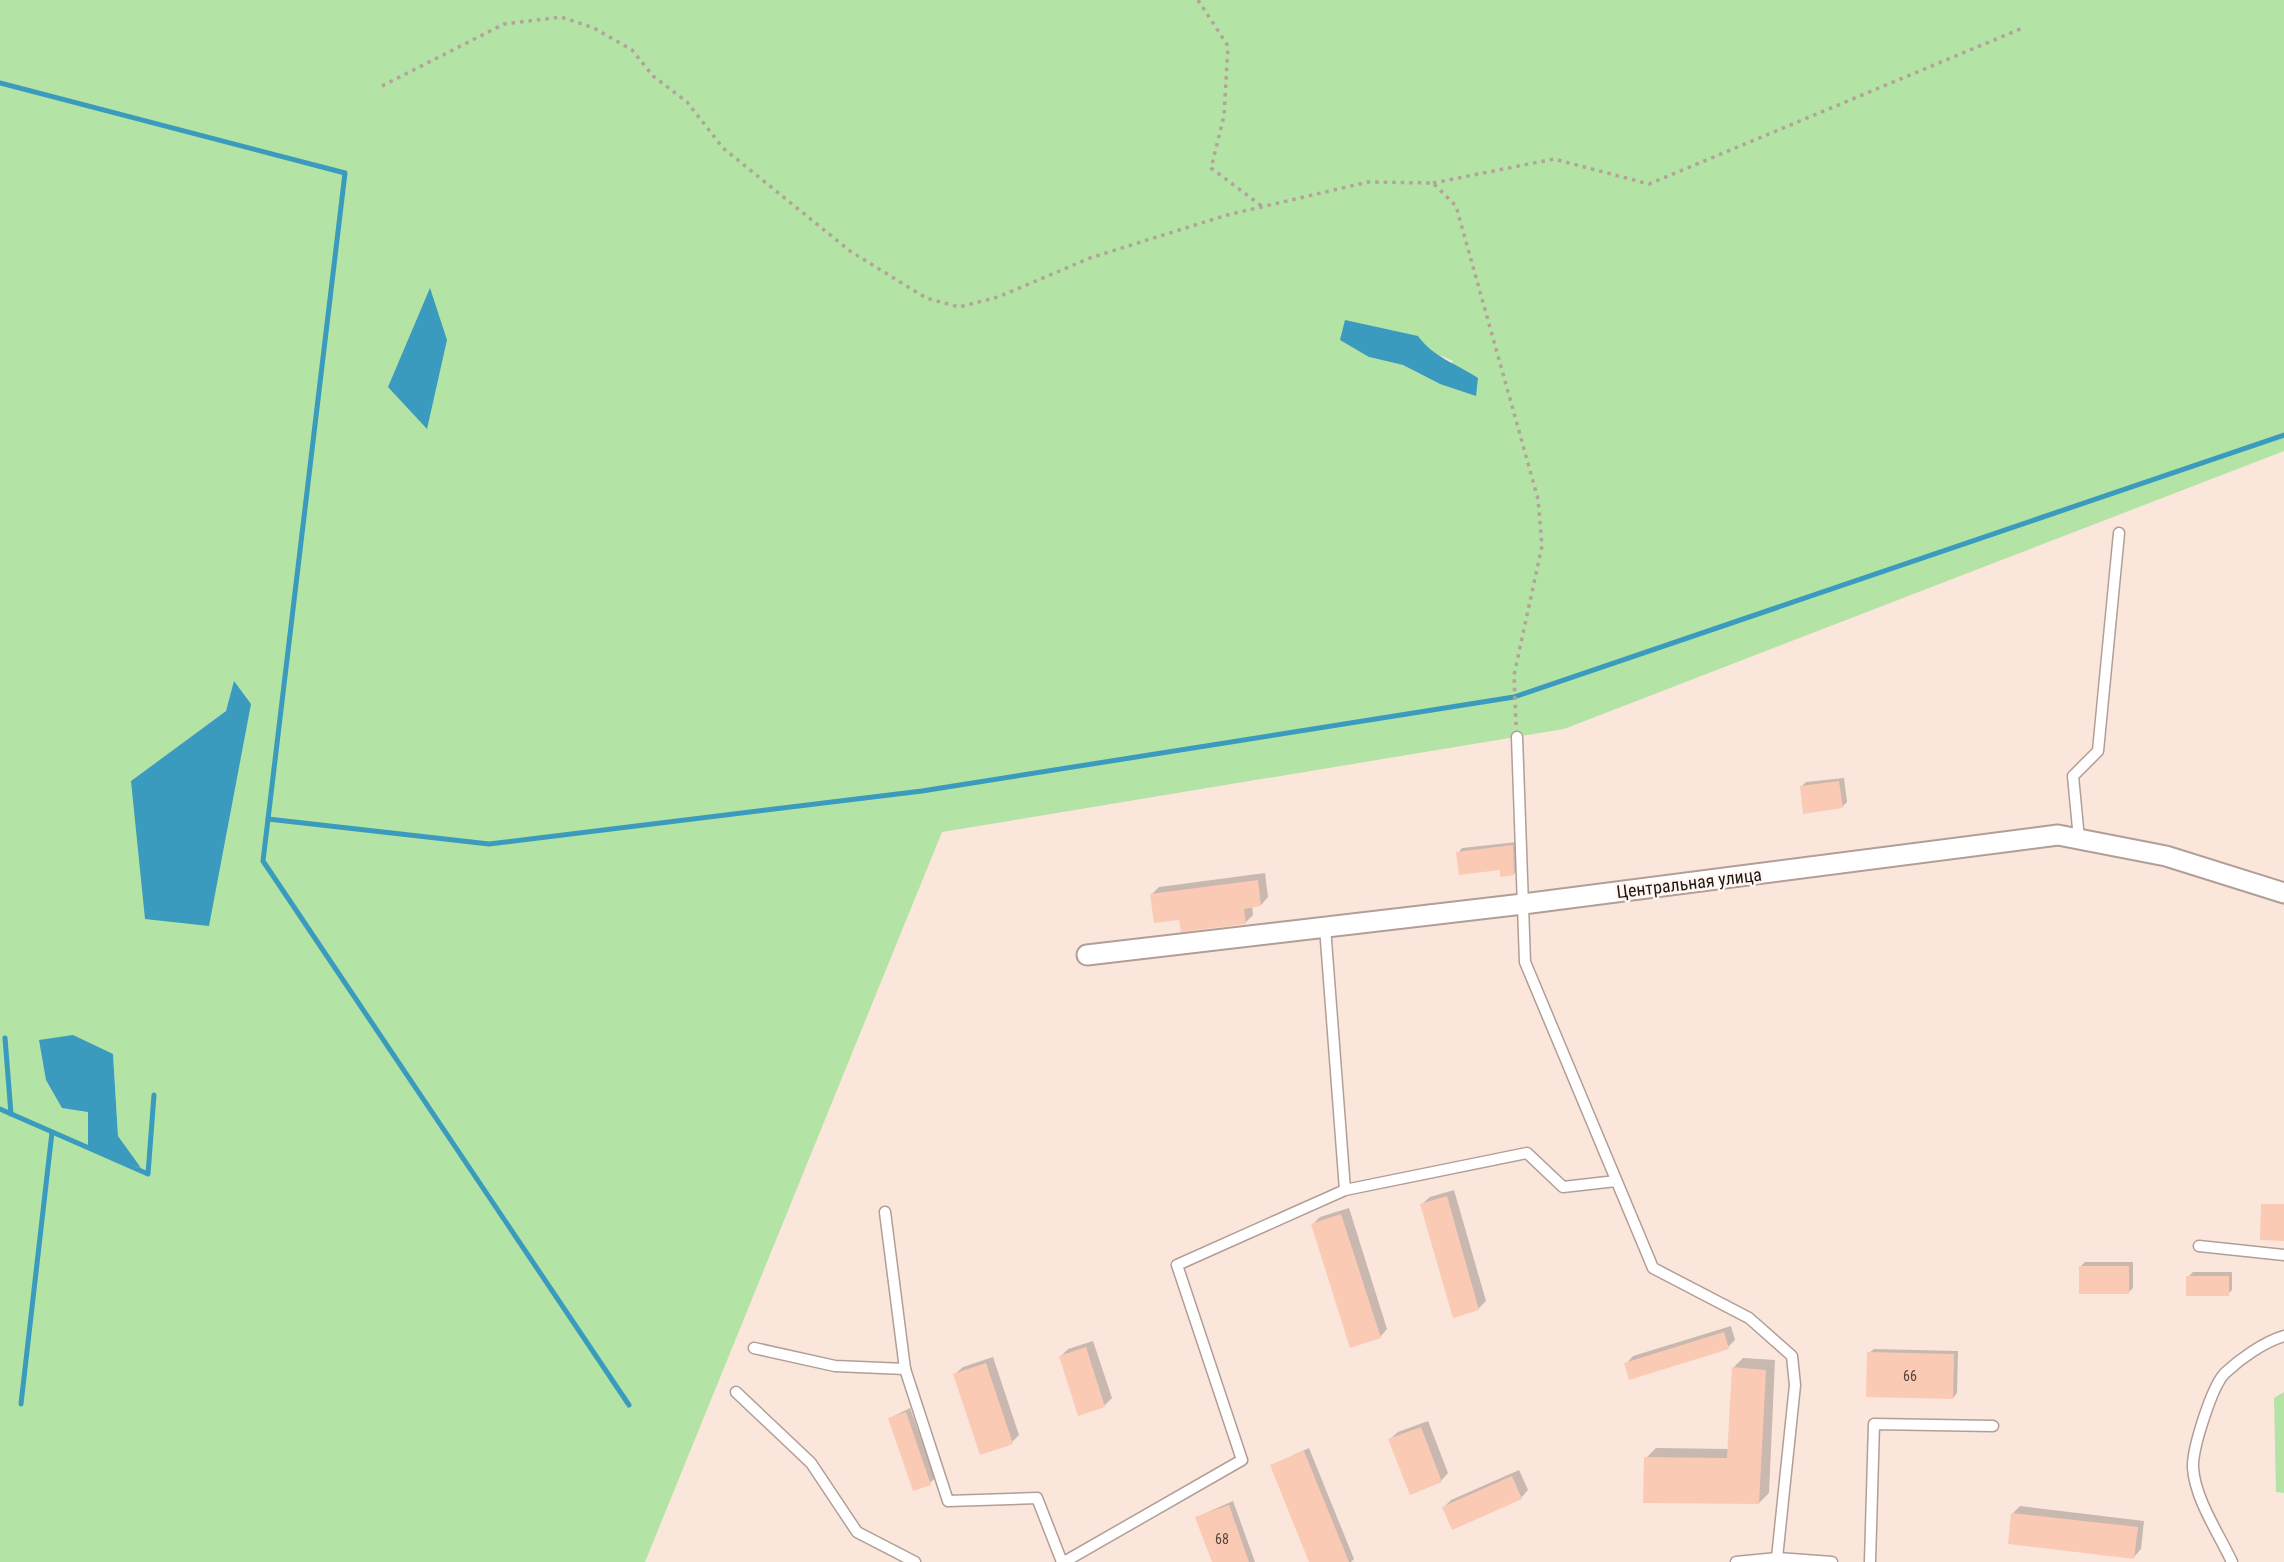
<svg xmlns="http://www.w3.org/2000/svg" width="2284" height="1562" font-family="'Roboto Condensed',sans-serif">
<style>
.green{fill:#b3e3a5;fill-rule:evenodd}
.water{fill:#3a9bbe}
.shadow{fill:#0003}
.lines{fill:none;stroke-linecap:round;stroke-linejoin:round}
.stream{stroke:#3a9bbe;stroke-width:5}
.building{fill:#facab5}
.service-casing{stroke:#b29e96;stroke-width:13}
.minor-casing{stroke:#b29e96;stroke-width:23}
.path{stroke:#b3a39b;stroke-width:3.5;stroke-dasharray:3.5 5;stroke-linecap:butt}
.service{stroke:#fff;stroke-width:10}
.minor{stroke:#fff;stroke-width:19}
.labels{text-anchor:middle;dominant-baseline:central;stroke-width:5;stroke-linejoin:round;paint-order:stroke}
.number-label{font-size:14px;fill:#56443d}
.street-label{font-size:18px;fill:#1f1815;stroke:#fff6f2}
</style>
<rect width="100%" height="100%" fill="#fbe6dc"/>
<!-- green -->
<g class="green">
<path d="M0,0H2284V451L1564,729L942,832L645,1562H0ZM1345,321L1377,328L1453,361L1440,384L1403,365L1369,357ZM235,682L208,926L131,781L226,711ZM113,1054L118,1136L140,1168L89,1148L88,1112Z"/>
<path d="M2284,1392V1493L2276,1492L2274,1398Z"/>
</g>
<!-- water -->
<g class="water">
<path d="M430,288L447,340L427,429L388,387Z"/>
<path d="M1345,320L1418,336C1433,357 1457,364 1478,378L1476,396L1440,384L1403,365L1369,357L1340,340Z"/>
<path d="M234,681L251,704L209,926L145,919L131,781L226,711Z"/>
<path d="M73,1035L113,1054L118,1136L141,1168L88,1148V1112L62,1108L46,1080L39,1040Z"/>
</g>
<!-- shadow -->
<g class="shadow">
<path d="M1844,778L1847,802L1842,807L1801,787L1806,782Z"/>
<path d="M1517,842L1518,869L1514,874L1458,853L1462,848Z"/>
<path d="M1265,873L1268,897L1261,905L1252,906L1253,915L1246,922L1181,918L1151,895L1159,887Z"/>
<path d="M1454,1190L1486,1301L1478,1309L1422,1204L1430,1197Z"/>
<path d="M1349,1208L1387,1329L1380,1337L1313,1224L1320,1217Z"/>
<path d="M2085,1262H2133V1288L2129,1292L2080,1267Z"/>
<path d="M2193,1272H2232V1290L2228,1294L2188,1277Z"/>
<path d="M1731,1326L1735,1340L1728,1347L1626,1364L1633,1356Z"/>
<path d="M1093,1341L1112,1398L1105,1405L1080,1414L1061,1356L1068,1349Z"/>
<path d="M1874,1349L1958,1351L1957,1393L1953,1398L1869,1353Z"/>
<path d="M993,1357L1019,1435L1012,1442L955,1374L963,1367Z"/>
<path d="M1743,1358L1775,1360L1769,1493L1759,1503L1646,1458L1656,1448L1729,1449L1733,1368Z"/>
<path d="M910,1408L935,1478L930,1483L890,1418Z"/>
<path d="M1428,1421L1448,1473L1441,1481L1390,1439L1398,1432Z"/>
<path d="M1309,1448L1354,1559L1351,1562H1311L1272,1465Z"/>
<path d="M1519,1470L1528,1490L1521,1498L1444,1507L1451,1500Z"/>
<path d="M1233,1501L1255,1562H1213L1197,1517Z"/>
<path d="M2020,1506L2144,1521L2141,1549L2134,1557L2013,1513Z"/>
</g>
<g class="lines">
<!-- stream -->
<g class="stream">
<path d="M0,83L345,173L263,861L629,1405"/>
<path d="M268,819L489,844L922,791L1514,697L2284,435"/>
<path d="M5,1038L11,1114"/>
<path d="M0,1109L148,1174L154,1095"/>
<path d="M21,1404L52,1132"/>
</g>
</g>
<!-- building -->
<g class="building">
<path d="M1839,781L1843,808L1803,814L1800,786Z"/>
<path d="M1513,845L1514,875L1500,877V870L1459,875L1456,852Z"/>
<path d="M1258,880L1261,906L1244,909L1246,924L1181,932L1179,920L1154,923L1150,894Z"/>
<path d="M1447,1196L1479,1310L1453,1318L1420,1204Z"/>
<path d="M2261,1204H2284V1241L2260,1240Z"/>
<path d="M1341,1214L1381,1338L1350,1348L1311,1224Z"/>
<rect x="2079" y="1266" width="50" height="28"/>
<rect x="2186" y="1276" width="43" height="20"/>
<path d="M1724,1332L1729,1349L1629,1380L1624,1363Z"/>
<path d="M1086,1347L1105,1407L1078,1416L1059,1356Z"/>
<path d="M1867,1352L1954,1354L1953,1399L1866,1397Z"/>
<path d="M986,1363L1013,1444L980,1455L953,1374Z"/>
<path d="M1732,1367L1766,1370L1759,1504L1643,1503L1644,1457L1727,1458Z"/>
<path d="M906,1412L931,1485L913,1491L888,1418Z"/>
<path d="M1421,1427L1442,1482L1410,1495L1388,1439Z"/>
<path d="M1304,1451L1349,1562H1309L1270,1465Z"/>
<path d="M1512,1476L1522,1499L1452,1530L1442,1507Z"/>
<path d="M1229,1505L1249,1562H1212L1195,1517Z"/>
<path d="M2011,1513L2138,1527L2134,1559L2008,1544Z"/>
</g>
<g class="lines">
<defs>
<g id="service">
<path d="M1517,737L1525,962L1653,1268L1749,1318L1792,1356L1795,1385L1777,1558"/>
<path d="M2079,839L2073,776L2098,751L2119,533"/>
<path d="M1325,927L1345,1190L1527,1153L1563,1187L1616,1181"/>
<path d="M885,1212L905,1369L948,1501L1037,1498L1062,1562"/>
<path d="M2199,1246L2284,1255"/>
<path d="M754,1348L835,1366L905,1369"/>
<path d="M736,1392L811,1463L857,1532L915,1562"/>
<path d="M1064,1562L1242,1460L1177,1265L1345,1190"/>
<path d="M1736,1562L1777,1558L1832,1562"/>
<path d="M1870,1562L1874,1424L1993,1426"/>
<path d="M2232,1562C2219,1534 2195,1499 2193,1468C2192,1449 2212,1386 2225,1373C2241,1358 2264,1342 2284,1336"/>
</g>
<path id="minor" d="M1087,955L1523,904L2058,835L2166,856L2284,893"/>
</defs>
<!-- service casing -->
<use href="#service" class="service-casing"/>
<!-- minor casing -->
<use href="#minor" class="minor-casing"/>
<!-- path -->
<g class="path">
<path d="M1198,0L1228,46L1224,116L1211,168L1263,207"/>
<path d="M382,86L504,24L561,17L594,28L632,50L653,76L687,102L723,148L850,251L926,298L959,307L998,297L1090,258L1227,215L1368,182L1433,183L1456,206L1538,499L1542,546L1514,675L1516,725"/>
<path d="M1433,183L1554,159L1649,184L2025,27"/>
</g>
<!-- service -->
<use href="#service" class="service"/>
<!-- minor -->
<use href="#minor" class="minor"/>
</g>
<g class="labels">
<!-- number labels -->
<g class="number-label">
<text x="1910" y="1376">66</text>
<text x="1222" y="1539">68</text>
</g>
<!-- street labels -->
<g class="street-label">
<text transform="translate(1689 883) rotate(-7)">Центральная улица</text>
</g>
</g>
</svg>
